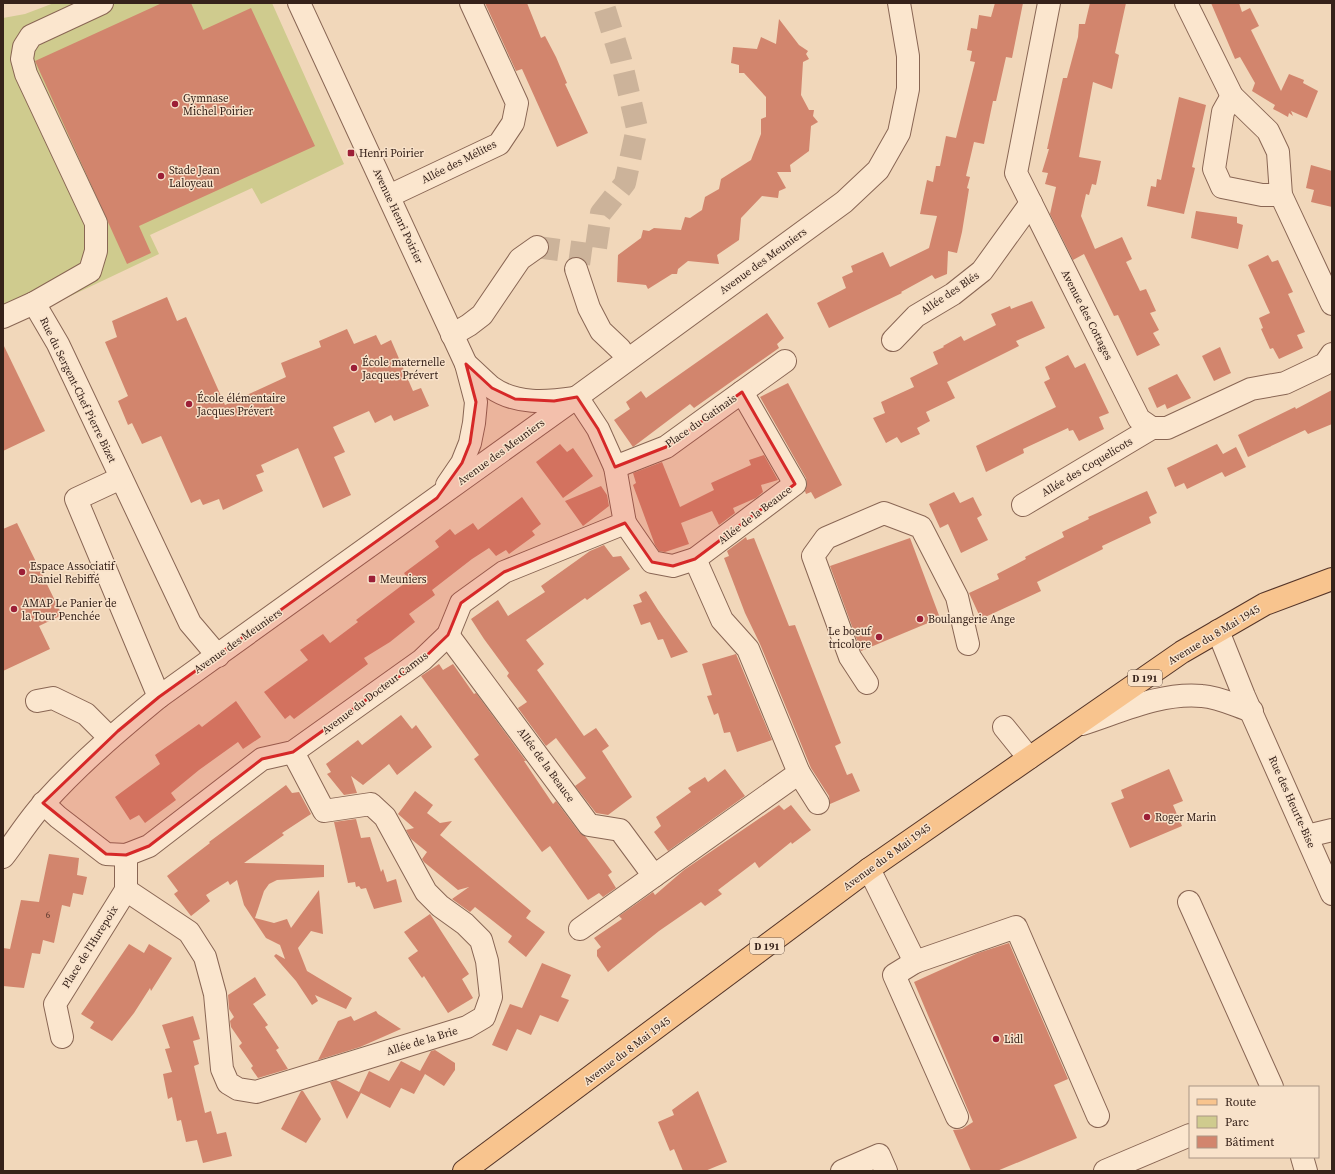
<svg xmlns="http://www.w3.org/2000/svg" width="1335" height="1174" font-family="'Source Serif 4',serif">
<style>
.green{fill:#cfcb8e}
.building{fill:#d2856d}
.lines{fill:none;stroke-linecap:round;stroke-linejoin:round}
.minor-tunnel{stroke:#ccb39a;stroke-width:22;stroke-dasharray:22 11;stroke-linecap:butt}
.minor-casing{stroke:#896654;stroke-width:24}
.major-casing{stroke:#553529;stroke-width:24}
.minor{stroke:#fbe6ce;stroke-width:22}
.major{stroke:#f8c48e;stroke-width:22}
.marked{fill:#d62828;fill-opacity:0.2;stroke:#d62828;stroke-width:3;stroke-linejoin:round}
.poi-dot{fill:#9c1f37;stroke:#f8e2ca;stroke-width:1.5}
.labels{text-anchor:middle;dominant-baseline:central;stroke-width:3;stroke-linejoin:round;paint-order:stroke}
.number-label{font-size:9px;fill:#5d3b2f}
.shield{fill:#f8e2ca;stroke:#705c4f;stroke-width:1}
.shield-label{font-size:10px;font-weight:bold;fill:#36221a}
.poi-label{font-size:11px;fill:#36221a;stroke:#f8e2ca;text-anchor:start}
.street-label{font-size:11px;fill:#36221a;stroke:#f8e2ca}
</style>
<rect width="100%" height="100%" fill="#f1d7ba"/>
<!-- green -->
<path class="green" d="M54,3H272L344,164L261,204L252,188L150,235L159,254L3,328V18L25,14Z"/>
<!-- building -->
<g class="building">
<path d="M162,3H191L203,30L251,8L315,146L139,226L151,253L127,264L35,61Z"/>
<path d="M485,3H527L541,38L545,36L556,57L567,83L565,84L588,133L557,147L522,69L516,71Z"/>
<path d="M995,3H1023L1012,58L1006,57L996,101H993L984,144L974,142L966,176L970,177L967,188L969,189L962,232L957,253L948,251L947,274L935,279L932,275L901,292L902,293L829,328L817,303L846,288L842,277L853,272L851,266L883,252L890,267L929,248L937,216L920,214L927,180L933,182L936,166H940L946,136L956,138L975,62L970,61L972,51L967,50L971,28L977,29L979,15L991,17Z"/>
<path d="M1090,3H1126L1115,53L1119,55L1112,89L1093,82L1079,157L1101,161L1096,185L1092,184L1089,195L1086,194L1081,216L1095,249L1122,237L1132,259L1126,262L1140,291L1146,289L1156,311L1150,313L1159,330L1153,333L1160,345L1137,356L1118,315L1114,316L1084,254L1073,260L1050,214L1056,187L1045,184L1048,173L1042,172L1049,149H1047L1063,78H1067L1078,37L1079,24H1085Z"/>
<path d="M1211,3H1239L1242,12L1250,8L1259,26L1251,30L1281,91L1289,74L1304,80L1303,83L1318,91L1307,118L1291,111L1293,116L1289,113L1288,117L1279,112L1273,109L1275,105L1252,91L1255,83L1240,57L1235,59Z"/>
<path d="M779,19L799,45L808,51L806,54L809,59L803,62L801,95L809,110H814L813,116L818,122L811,126L809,151L790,165L791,172H777L786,188L779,191L778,198L762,196L741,218L739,240L717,255L719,264L688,261L678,269L677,274H672L648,289L646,285L617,282L618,255L641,238L643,230L649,231L654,228L681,230L685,217L690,218L702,210L705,197L719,189L721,179L751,160L761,134V119L766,117V97L744,73H739V65L731,63L733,47L757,49L761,37L776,44Z"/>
<path d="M1179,97L1206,105L1192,167L1195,168L1184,214L1147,206L1151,186L1156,187L1157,179L1161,180Z"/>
<path d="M1311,165L1332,171V207L1311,202L1314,190L1306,188Z"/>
<path d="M1196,211L1237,217V223L1243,225L1238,249L1191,238Z"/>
<path d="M1268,255L1272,262L1278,260L1293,292L1288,294L1305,332L1297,335L1303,348L1279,359L1273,348L1270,349L1261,329L1263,328L1259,318L1270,313L1248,265Z"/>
<path d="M167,297L177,321L186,317L225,405L286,377L281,363L321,347L319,341L347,329L354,344L376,335L381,345L391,340L413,391L421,388L429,406L394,421L391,415L375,423L369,411L333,427L345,452L334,457L351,495L323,508L298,448L261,465L264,472L256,475L263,491L223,510L219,499L203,505L200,499L191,503L161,436L142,444L132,423L128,425L118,401L128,396L105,342L117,337L112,321Z"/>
<path d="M1032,301L1045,328L1016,341L1019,346L947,382L955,398L926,412L930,421L917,428L920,434L901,443L897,437L886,443L873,418L885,413L881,402L914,387L910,378L938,364L933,352L944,347L943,346L961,336L964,341L996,325L991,314L1010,306L1011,309Z"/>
<path d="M767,313L784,338L777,344L779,348L694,408L690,404L633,447L614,420L630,409L626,402L641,391L646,398Z"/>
<path d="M3,344L45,431L3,451Z"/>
<path d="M1220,347L1231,373L1214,381L1202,356Z"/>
<path d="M1068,355L1075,368L1085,363L1109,413L1099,417L1104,429L1079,441L1073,430L1069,431L1068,428L1023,449L1024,453L986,472L976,446L1056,407L1044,382L1050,379L1045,367Z"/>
<path d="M1177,374L1191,398L1167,409L1165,404L1157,408L1148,388Z"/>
<path d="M788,383L842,485L815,499L811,492L806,494L805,491L807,484L806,478L760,397Z"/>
<path d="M1332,390V424L1308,434L1305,430L1248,457L1238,435L1295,407L1296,409Z"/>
<path d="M560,444L567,452L573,448L593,476L563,498L536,462Z"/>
<path d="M1217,444L1223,454L1236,447L1246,467L1225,477L1222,472L1187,489L1184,483L1175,487L1167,468Z"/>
<path d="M764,455L778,480L761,485L763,492L756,498L733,508L735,513L719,525L712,511L681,523L689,544L665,552L659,551L655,545L633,485L636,483L633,473L662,462L680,507L714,490L711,483L751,465L749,460Z"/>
<path d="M601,486L607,495L609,506L583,526L565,501Z"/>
<path d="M1147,491L1157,513L1149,517L1151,523L1102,546L1103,549L1037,582L1041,591L981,619L969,593L999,579L997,574L1026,559L1025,557L1064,537L1062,532L1089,519L1088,517Z"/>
<path d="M954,492L960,503L973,497L982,515L977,518L988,540L961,553L948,524L940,528L929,504Z"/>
<path d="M522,497L541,524L532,531L535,535L509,554L506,550L496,556L489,548L472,559L432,590L435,595L409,614L415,622L390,642L364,658L368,664L294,719L290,715L285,719L264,692L308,660L300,650L323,634L330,643L358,622L356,620L409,580L404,573L439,547L435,541L450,529L455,535L473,523L478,530Z"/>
<path d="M17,523L62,615L39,626L50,649L3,671V529Z"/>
<path d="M746,537L747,540L754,538L789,626L795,625L841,743L835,746L847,775L852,773L860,791L830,804L829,796L811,768L760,644L745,613L724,558L729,556L727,551Z"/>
<path d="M910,538L940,618L861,651L830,566Z"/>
<path d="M604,545L613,557L621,556L630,569L587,600L585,598L526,640L544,664L537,670L584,736L596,728L609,746L602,751L632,797L608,815L596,813L575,786L586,778L556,738L546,746L518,708L527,702L507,676L509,673L484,639L471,619L498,600L508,616L545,592L541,586L590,551Z"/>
<path d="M646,591L658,610L688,652L671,658L663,639L658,640L650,622L641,625L633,605L642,602L639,595Z"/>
<path d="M736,654L772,740L737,752L730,732L724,733L718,713L714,715L707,696L712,695L702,664Z"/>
<path d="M439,664L443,670L453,664L474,694L476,693L526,761H524L553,804L556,801L579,832L585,836L604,861L612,872L608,875L616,888L603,897L599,893L588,900L550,846L542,852L474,759L479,755L421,676Z"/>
<path d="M236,701L261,737L243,749L238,742L199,770L171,793L176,800L145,823L139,815L130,820L115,797L160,764L155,755L199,724L202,727Z"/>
<path d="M401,715L412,729L416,725L432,747L397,775L389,764L363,785L351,776L357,793L344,795L327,774L331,772L326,764L358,740L362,745Z"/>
<path d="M725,769L745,796L668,851L654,832L661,826L656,817L691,792L688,788L705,777L708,782Z"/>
<path d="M1169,769L1183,801L1173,805L1182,826L1130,848L1111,803L1124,798L1121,790Z"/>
<path d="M286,785L292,793L299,792L311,814L282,833L284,835L244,863L324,865V877L277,880L269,884L264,891L255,918L274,923L287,919L291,928L319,890L323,934L311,931L298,948L307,971L352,998L346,1009L315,995L318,1001L312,1005L296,981L274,956L276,954L285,959L280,945L266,938L244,905L237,880L230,885L228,881L206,895L210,901L191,916L174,894L178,891L167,876L210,843L209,842Z"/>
<path d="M415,791L433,805L427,813L440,823L452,821L440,835L531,911L526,918L545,932L526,957L508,942L512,936L493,921L475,907L470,912L452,899L469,887L458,890L424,862L422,859L427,852L411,839L406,830L414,828L398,814Z"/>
<path d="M779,805L784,810L791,805L811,830L792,844L791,842L759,868L755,862L718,890L722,894L705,906L701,902L659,931L608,972L597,956V950L601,947L594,938L622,919L619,916L653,892L655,895L684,870Z"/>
<path d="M356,819L361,838L370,837L381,872L383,869L387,882L396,879L402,902L374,909L366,888L361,889L359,886L356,887L355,882L348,883L334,822Z"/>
<path d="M49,854L79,858L77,875L87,877L83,895L73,893L70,907L62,905L54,943L43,940L40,954L32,953L24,988L3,986V948L10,949L21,900L39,902Z"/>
<path d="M430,914L469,974L462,979L473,998L448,1013L424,976L422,978L408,958L418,951L404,932Z"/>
<path d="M1009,943L1068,1079L1054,1085L1077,1138L997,1171H971L953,1130L962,1129L973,1122L914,982L978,953Z"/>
<path d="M129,944L144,953L149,944L172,958L151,991L150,988L134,1013L112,1041L90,1028L94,1022L81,1014Z"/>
<path d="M542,963L571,975L561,997L569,1000L558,1022L540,1015L531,1035L517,1029L507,1051L492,1045L510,1004L522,1008Z"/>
<path d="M255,977L266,995L253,1004L268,1025L265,1027L279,1048L276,1050L288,1069L258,1078L251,1068L253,1066L239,1046L242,1043L231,1027L230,1021L234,1017L229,1009L228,995Z"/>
<path d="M376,1011L378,1014L401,1029L360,1047L318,1060L338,1021L351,1016L354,1021Z"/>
<path d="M193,1016L200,1039L193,1041L199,1064L194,1066L205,1113L211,1111L217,1134L226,1132L232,1156L203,1163L197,1140L186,1142L181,1120L177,1121L172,1097L168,1099L163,1074L172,1072L165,1049L170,1048L162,1025Z"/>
<path d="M435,1050L455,1063V1070L444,1086L425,1074L414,1094L401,1088L390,1108L361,1093L347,1119L330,1082L336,1080L359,1092L369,1071L389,1081L401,1061L424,1073L420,1071L431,1051Z"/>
<path d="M301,1091H303L321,1119L306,1143L281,1129Z"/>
<path d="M698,1091L727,1162L705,1171H683L674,1149L670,1151L658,1122L674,1115L672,1110Z"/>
</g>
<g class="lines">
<!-- minor-tunnel -->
<path class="minor-tunnel" d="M537,247L595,255L601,213L625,183L637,128L621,60L603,3"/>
<defs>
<g id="minor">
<path d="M299,3L466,364L476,402L474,423L470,443L462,463L447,485"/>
<path d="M1049,3L1016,173L1139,419L1152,428H1167L1251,389L1285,383L1325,364L1332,354"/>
<path d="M1186,3L1232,96L1268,131L1278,152L1281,195L1332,304"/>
<path d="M1232,96L1223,112L1214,169L1222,187L1262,195H1281"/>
<path d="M389,196L499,144L513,123L517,103L471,3"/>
<path d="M576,269L589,308L601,331L620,349"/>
<path d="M34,303L58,344L190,623L218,656"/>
<path d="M3,317L34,303L90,271L96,251V223L26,74L22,59L24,47L31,36L102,3"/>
<path d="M452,335L469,325L482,315L520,259L537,247"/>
<path d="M893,340L916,316L953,294L982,271L1031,203"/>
<path d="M466,364C475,372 483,380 491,387C516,405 547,402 575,398"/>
<path d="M742,392L785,361"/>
<path d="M615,467L666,447L742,392L795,484L695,559"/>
<path d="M121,478L76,499L159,697"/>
<path d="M1023,505L1152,428"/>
<path d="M1218,631L1244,696L1332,894"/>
<path d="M448,635L589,825L620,830L654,876L799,773L748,649L722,620L695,559L673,566L652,562L625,523"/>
<path d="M867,683L850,657L813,556L826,538L884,513L921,527L957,597L968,644"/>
<path d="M37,701L53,698L86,714L110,738"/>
<path d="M1082,724C1120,712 1161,692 1202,696C1219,697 1236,706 1252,711"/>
<path d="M1004,727L1029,758"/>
<path d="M799,773L818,803"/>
<path d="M43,803L58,817L106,854L126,855L149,846L262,759L293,752L422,660L448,635L461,603L504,572L625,523L615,467L598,429L577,397"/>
<path d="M1307,836L1332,830"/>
<path d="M3,857C17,839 29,819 44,803C79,764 119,730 159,697L577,397L844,202L878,170L899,133L908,89V56L899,3"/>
<path d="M869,869L915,962L1016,927L1098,1116"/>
<path d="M126,890L189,932L205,957L215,994L222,1069L228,1083L238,1089L256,1092L467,1027L484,1017L491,997L487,961L481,940L465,924L440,906L426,892L385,817L371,804L324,811L293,752"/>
<path d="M1189,902L1272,1087"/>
<path d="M580,929L654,876"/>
<path d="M915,962L894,975L957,1117"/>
<path d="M62,1037L55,1004L126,890V855"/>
<path d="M1302,1157L1306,1171"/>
<path d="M842,1171L879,1155L886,1171"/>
<path d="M1105,1171L1190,1135"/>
</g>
<path id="major" d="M464,1171L869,869L1182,652L1265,604L1332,579"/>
</defs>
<!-- minor casing -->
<use href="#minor" class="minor-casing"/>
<!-- major casing -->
<use href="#major" class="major-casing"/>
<!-- minor -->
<use href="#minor" class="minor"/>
<!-- major -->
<use href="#major" class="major"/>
</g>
<!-- marked area -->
<path class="marked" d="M466,364L492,388L515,399L554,401L577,397L598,429L615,467L666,447L742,392L795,484L695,559L673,566L652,562L625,523L504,572L461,603L448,635L422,660L293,752L262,759L149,846L126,855L106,854L43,803L118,731L159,697L437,498L462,463L470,443L476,402Z"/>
<!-- markers -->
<g class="poi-dot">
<circle cx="175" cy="104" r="4"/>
<rect x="347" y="149" width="8" height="8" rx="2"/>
<circle cx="161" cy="176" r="4"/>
<circle cx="354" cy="368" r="4"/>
<circle cx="189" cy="404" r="4"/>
<circle cx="22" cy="572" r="4"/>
<rect x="368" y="575" width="8" height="8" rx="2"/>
<circle cx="14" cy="609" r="4"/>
<circle cx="920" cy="619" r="4"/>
<circle cx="879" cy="637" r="4"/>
<circle cx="1147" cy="817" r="4"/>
<circle cx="996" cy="1039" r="4"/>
</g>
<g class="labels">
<!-- number labels -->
<g class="number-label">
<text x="48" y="915">6</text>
</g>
<!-- shield labels -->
<g class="shield">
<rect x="1128" y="670" width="34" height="16" rx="3"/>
<rect x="750" y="938" width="34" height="16" rx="3"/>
</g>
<g class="shield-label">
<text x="1145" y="678">D 191</text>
<text x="767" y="946">D 191</text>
</g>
<!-- poi labels -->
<g class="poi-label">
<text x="183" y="98">Gymnase<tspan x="183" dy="13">Michel Poirier</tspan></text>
<text x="359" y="153">Henri Poirier</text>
<text x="169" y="170">Stade Jean<tspan x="169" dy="13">Laloyeau</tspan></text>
<text x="362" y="362">École maternelle<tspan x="362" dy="13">Jacques Prévert</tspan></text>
<text x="197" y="398">École élémentaire<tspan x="197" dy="13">Jacques Prévert</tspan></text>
<text x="30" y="566">Espace Associatif<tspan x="30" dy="13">Daniel Rebiffé</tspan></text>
<text x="380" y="579">Meuniers</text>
<text x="22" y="603">AMAP Le Panier de<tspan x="22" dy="13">la Tour Penchée</tspan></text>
<text x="928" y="619">Boulangerie Ange</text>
<text x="871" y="631" text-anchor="end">Le boeuf<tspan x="871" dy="13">tricolore</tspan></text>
<text x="1155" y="817">Roger Marin</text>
<text x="1004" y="1039">Lidl</text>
</g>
<!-- street labels -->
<g class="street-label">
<text transform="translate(459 162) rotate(-27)">Allée des Mélites</text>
<text transform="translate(398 216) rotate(65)">Avenue Henri Poirier</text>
<text transform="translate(763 261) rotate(-36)">Avenue des Meuniers</text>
<text transform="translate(950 293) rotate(-34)">Allée des Blés</text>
<text transform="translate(1087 315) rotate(63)">Avenue des Cottages</text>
<text transform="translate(78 390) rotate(64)">Rue du Sergent-Chef Pierre Bizet</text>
<text transform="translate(701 421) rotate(-35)">Place du Gatinais</text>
<text transform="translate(501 452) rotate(-36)">Avenue des Meuniers</text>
<text transform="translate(1087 467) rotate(-31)">Allée des Coquelicots</text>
<text transform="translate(755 515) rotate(-37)">Allée de la Beauce</text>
<text transform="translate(1214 635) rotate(-31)">Avenue du 8 Mai 1945</text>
<text transform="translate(238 641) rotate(-35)">Avenue des Meuniers</text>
<text transform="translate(375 693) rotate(-37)">Avenue du Docteur Camus</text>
<text transform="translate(546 765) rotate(54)">Allée de la Beauce</text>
<text transform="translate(1292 802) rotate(66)">Rue des Heurte-Bise</text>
<text transform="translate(887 857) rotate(-36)">Avenue du 8 Mai 1945</text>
<text transform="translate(90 947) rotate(-58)">Place de l'Hurepoix</text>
<text transform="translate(422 1041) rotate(-17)">Allée de la Brie</text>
<text transform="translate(627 1051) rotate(-37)">Avenue du 8 Mai 1945</text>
</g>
</g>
<!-- border -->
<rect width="1335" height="1174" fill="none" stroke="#36221a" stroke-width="8"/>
<!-- legend -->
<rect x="1189" y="1086" width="130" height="72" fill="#f8e2ca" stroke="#aa9584"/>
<rect x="1197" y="1099" width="20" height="6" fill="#f8c48e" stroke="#aa9584"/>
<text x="1225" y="1106" font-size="12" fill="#36221a">Route</text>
<rect x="1197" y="1116" width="20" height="12" fill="#cfcb8e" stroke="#aa9584"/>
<text x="1225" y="1126" font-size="12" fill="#36221a">Parc</text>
<rect x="1197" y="1136" width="20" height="12" fill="#d2856d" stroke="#aa9584"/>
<text x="1225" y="1146" font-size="12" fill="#36221a">Bâtiment</text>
</svg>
